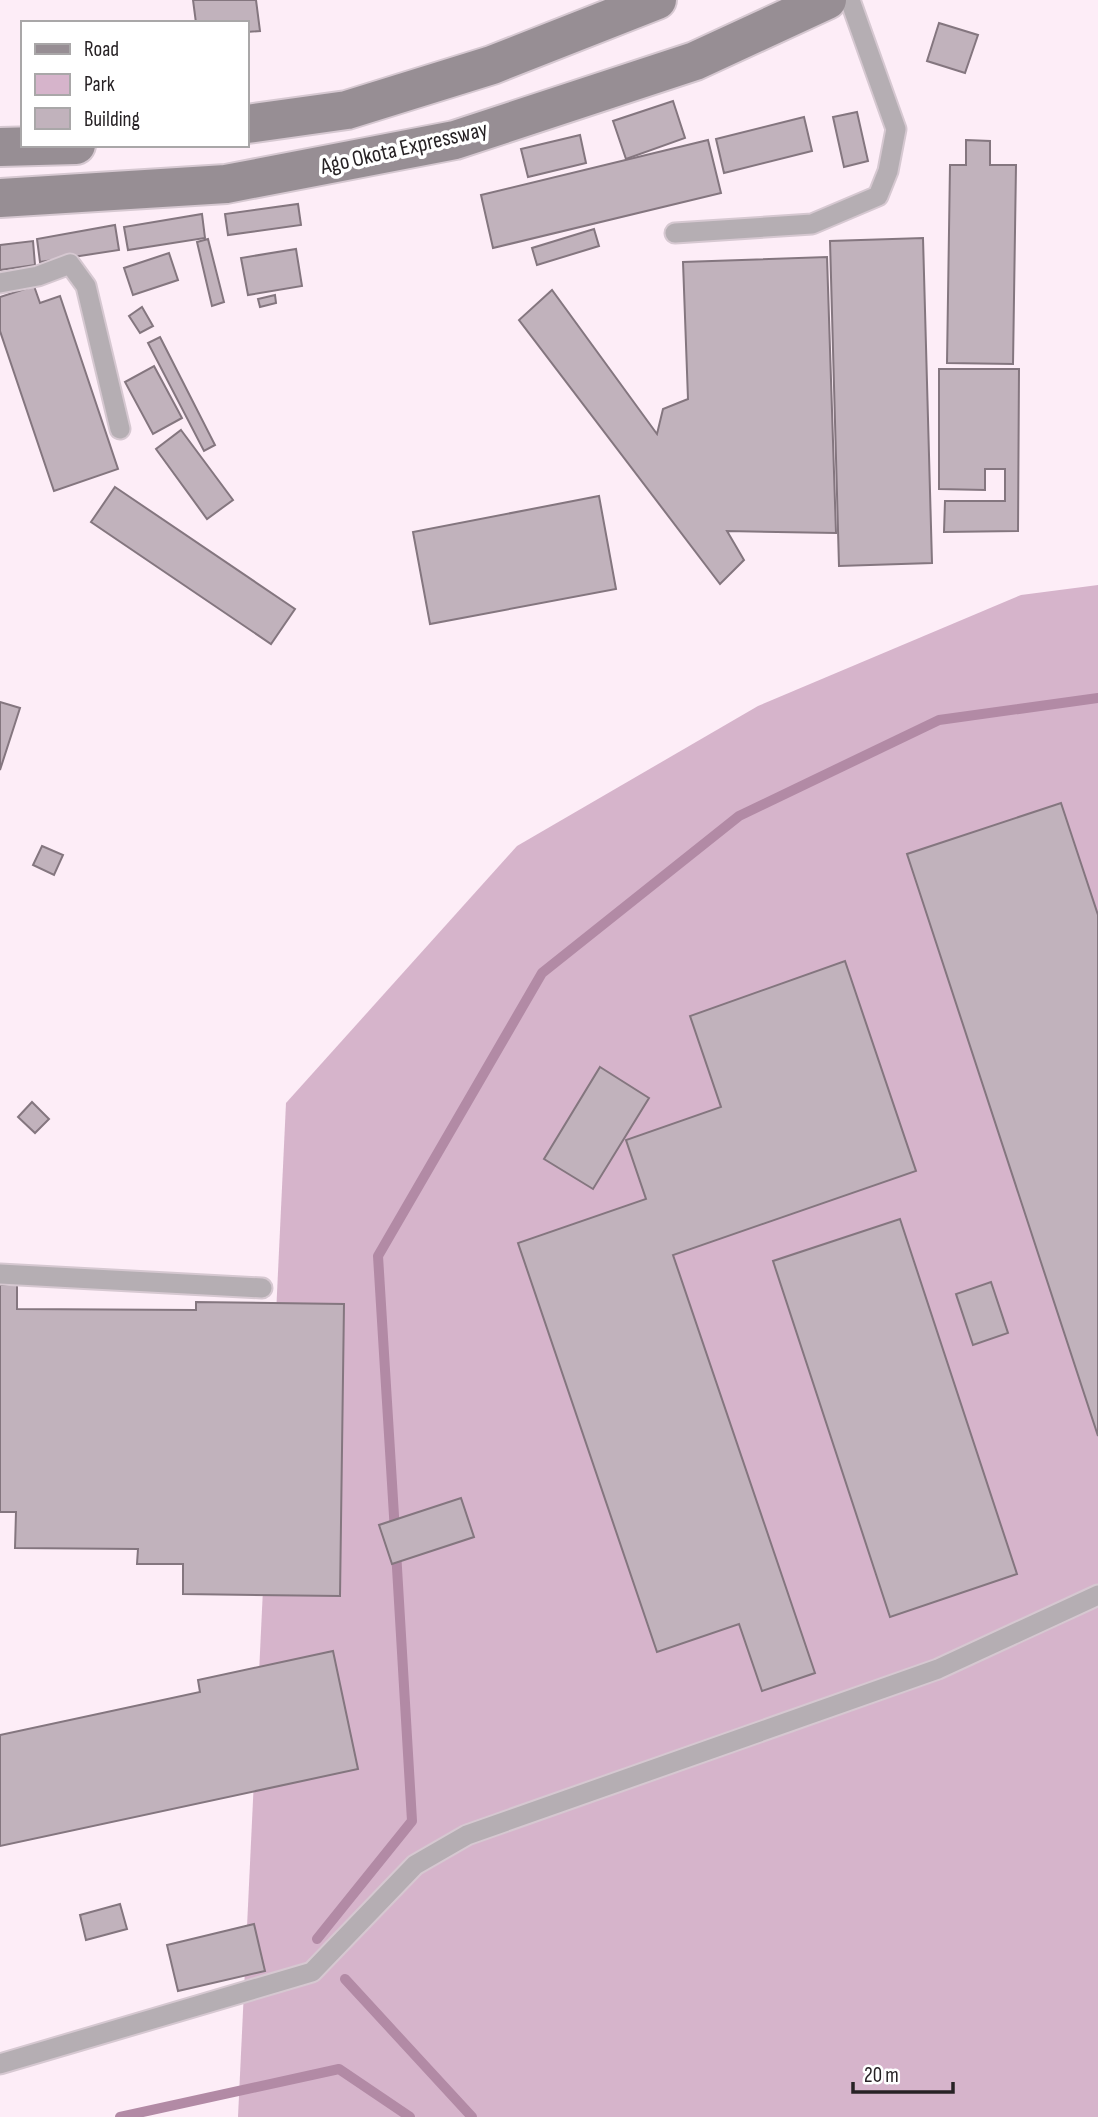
<svg xmlns="http://www.w3.org/2000/svg" width="1098" height="2117" font-family="'Sofia Sans Condensed',sans-serif">
<style>
.green{fill:#d6b4cb}
.lines{fill:none;stroke-linecap:round;stroke-linejoin:round}
.stream{stroke:#b28aa5;stroke-width:10}
.building{fill:#c1b2bc;stroke:#84767f;stroke-width:2}
.lane-casing{stroke:#d6c8d1;stroke-width:23}
.secondary-casing{stroke:#d6c8d1;stroke-width:42}
.lane{stroke:#b5aeb3;stroke-width:19}
.secondary{stroke:#978e94;stroke-width:38}
.labels{text-anchor:middle;dominant-baseline:central;stroke-width:7;stroke-linejoin:round;paint-order:stroke}
.street-label{font-size:23px;fill:#272225;stroke:#fff}
</style>
<rect width="100%" height="100%" fill="#fdedf7"/>
<!-- green -->
<path class="green" d="M1098,585V2117H238L286,1103L517,846L758,706L1021,595Z"/>
<g class="lines">
<!-- stream -->
<g class="stream">
<path d="M395,1532L378,1256L542,973L739,816L939,720L1098,698"/>
<path d="M317,1939L412,1821L396,1551"/>
<path d="M345,1979L472,2117"/>
<path d="M120,2117L339,2069L410,2117"/>
</g>
</g>
<!-- building -->
<g class="building">
<path d="M193,0H256L260,31L247,32V23H196Z"/>
<path d="M939,23L978,35L965,73L927,61Z"/>
<path d="M673,101L685,138L626,159L613,121Z"/>
<path d="M857,112L868,161L844,167L833,117Z"/>
<path d="M804,117L812,151L724,173L716,139Z"/>
<path d="M580,135L586,163L528,177L521,149Z"/>
<path d="M708,140L721,193L493,248L481,195Z"/>
<path d="M966,140L990,141V165H1016L1013,364L947,363L950,165H966Z"/>
<path d="M298,204L301,225L228,235L225,214Z"/>
<path d="M202,214L205,238L128,250L124,227Z"/>
<path d="M115,225L119,250L40,262L37,239Z"/>
<path d="M594,229L599,246L537,265L532,248Z"/>
<path d="M923,238L932,563L839,566L830,241Z"/>
<path d="M208,239L224,302L212,306L197,242Z"/>
<path d="M33,241L35,265L0,270V245Z"/>
<path d="M296,249L302,286L248,295L241,258Z"/>
<path d="M169,253L178,280L133,295L124,268Z"/>
<path d="M827,257L836,533L727,531L744,560L720,584L519,320L552,290L657,434L663,409L688,399L683,262Z"/>
<path d="M34,286L40,303L60,296L118,469L54,491L0,331V297Z"/>
<path d="M275,295L276,303L260,307L258,299Z"/>
<path d="M142,307L153,326L140,333L129,316Z"/>
<path d="M160,337L215,445L204,451L148,343Z"/>
<path d="M154,366L182,418L153,434L125,382Z"/>
<path d="M939,369H1019L1018,531L944,532L945,501H1005V469H985V490L939,489Z"/>
<path d="M181,430L233,500L207,519L156,449Z"/>
<path d="M115,487L295,609L271,644L91,522Z"/>
<path d="M599,496L616,589L430,624L413,532Z"/>
<path d="M0,702L20,708L0,770Z"/>
<path d="M1061,803L1098,915V1436L907,854Z"/>
<path d="M42,846L63,855L54,875L33,865Z"/>
<path d="M845,961L916,1171L673,1255L815,1673L762,1691L739,1624L657,1652L518,1243L646,1199L626,1140L721,1107L690,1016Z"/>
<path d="M600,1067L649,1098L593,1189L544,1159Z"/>
<path d="M32,1102L49,1119L35,1133L18,1117Z"/>
<path d="M900,1219L1017,1574L890,1617L773,1261Z"/>
<path d="M991,1282L1008,1333L973,1345L956,1294Z"/>
<path d="M0,1285H17V1309L196,1310V1302L344,1304L340,1596L183,1594V1564H137L138,1549L15,1548L16,1512H0Z"/>
<path d="M461,1498L474,1537L392,1564L379,1525Z"/>
<path d="M333,1651L358,1769L0,1846V1735L200,1692L198,1680Z"/>
<path d="M120,1904L127,1929L86,1940L80,1915Z"/>
<path d="M254,1924L265,1971L178,1991L167,1945Z"/>
</g>
<g class="lines">
<defs>
<g id="lane">
<path d="M675,233L812,224L878,196L888,171L896,129L850,0"/>
<path d="M0,283L38,276L70,264L86,286L120,429"/>
<path d="M0,1274L262,1288"/>
<path d="M0,2064L312,1972L415,1865L467,1835L938,1669L1098,1595"/>
</g>
<g id="secondary">
<path d="M247,124L347,110L492,65L657,0"/>
<path d="M0,147L76,145"/>
<path d="M0,198L226,184L455,140L695,61L827,0"/>
</g>
</defs>
<!-- lane casing -->
<use href="#lane" class="lane-casing"/>
<!-- secondary casing -->
<use href="#secondary" class="secondary-casing"/>
<!-- lane -->
<use href="#lane" class="lane"/>
<!-- secondary -->
<use href="#secondary" class="secondary"/>
</g>
<g class="labels">
<!-- street labels -->
<g class="street-label">
<text transform="translate(404 148) rotate(-13)">Ago Okota Expressway</text>
</g>
</g>
<!-- legend -->
<rect x="21" y="21" width="228" height="126" fill="#ffffff" stroke="#a9a7a8" stroke-width="2"/>
<rect x="35" y="44" width="35" height="10" fill="#978e94" stroke="#a9a7a8" stroke-width="2"/>
<text x="84" y="56" font-size="21" fill="#272225">Road</text>
<rect x="35" y="74" width="35" height="21" fill="#d6b4cb" stroke="#a9a7a8" stroke-width="2"/>
<text x="84" y="91" font-size="21" fill="#272225">Park</text>
<rect x="35" y="108" width="35" height="21" fill="#c1b2bc" stroke="#a9a7a8" stroke-width="2"/>
<text x="84" y="126" font-size="21" fill="#272225">Building</text>
<!-- scale -->
<path d="M853 2082v10h100v-10" fill="none" stroke="#272225" stroke-width="3.5"/>
<text x="864" y="2082" font-size="21" fill="#272225" stroke="#ffffff" stroke-width="5" paint-order="stroke">20 m</text>
</svg>
